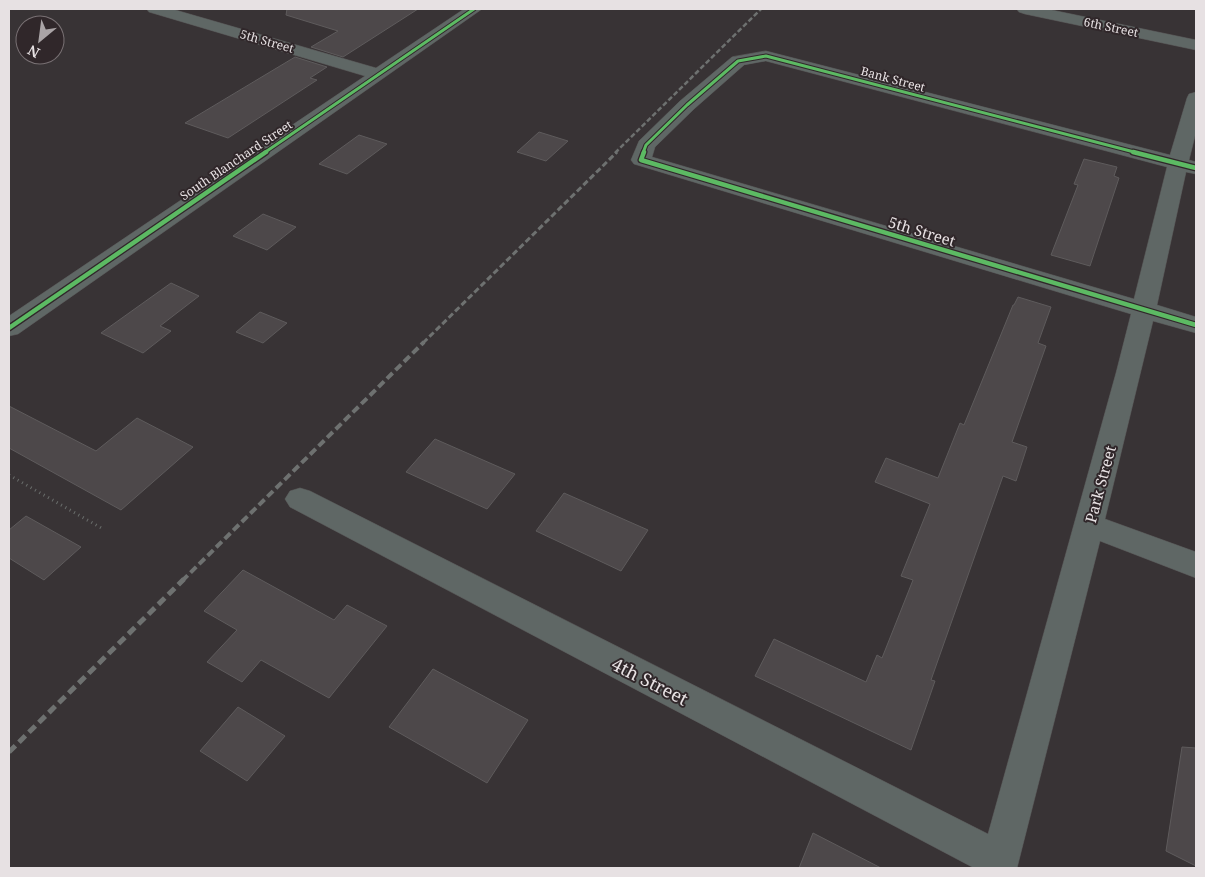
<svg xmlns="http://www.w3.org/2000/svg" width="1205" height="877" font-family="'Noto Serif',serif">
<style>
.building{fill:#4d484a;stroke:#5e5b5c}
.lines{fill:none;stroke-linecap:round;stroke-linejoin:round}
.minor-casing{stroke:#535051;stroke-width:1}
.path{stroke:#6a6e6c;stroke-width:3;stroke-dasharray:1 4;stroke-linecap:butt}
.minor{fill:#5f6765;fill-rule:evenodd}
.rail-far3{stroke:#6e7170;stroke-width:2.5;stroke-dasharray:5 2.5;stroke-linecap:butt}
.rail-far2{stroke:#6e7170;stroke-width:3;stroke-dasharray:6 3;stroke-linecap:butt}
.rail-far1{stroke:#6e7170;stroke-width:4;stroke-dasharray:8 4;stroke-linecap:butt}
.rail{stroke:#6e7170;stroke-width:5;stroke-dasharray:9 5;stroke-linecap:butt}
.cycleway-far1-casing{stroke:#30272a;stroke-width:5}
.cycleway-casing{stroke:#30272a;stroke-width:7}
.cycleway-far1{stroke:#5cba63;stroke-width:3}
.cycleway{stroke:#5cba63;stroke-width:4.5}
.labels{text-anchor:middle;dominant-baseline:central;stroke-width:4;stroke-linejoin:round;paint-order:stroke}
.far-street-label{font-size:12px;fill:#e7e1e3;stroke:#30272a}
.street-label{font-size:15px;fill:#e7e1e3;stroke:#30272a}
.near-street-label{font-size:18px;fill:#e7e1e3;stroke:#30272a}
</style>
<rect width="100%" height="100%" fill="#383335"/>
<!-- building -->
<g class="building">
<path d="M287,9H418L343,57L311,47L338,31L286,15Z"/>
<path d="M295,57L327,67L310,78L317,80L228,138L185,123Z"/>
<path d="M539,132L568,141L546,161L517,152Z"/>
<path d="M359,135L387,144L347,174L319,164Z"/>
<path d="M1084,159L1117,167L1114,176L1119,178L1090,266L1051,255L1078,185L1074,184Z"/>
<path d="M263,214L296,227L267,250L233,236Z"/>
<path d="M171,283L199,296L160,326L171,331L143,353L101,333Z"/>
<path d="M1018,297L1051,307L1038,343L1046,346L1012,442L1027,447L1016,481L1003,476L931,680L935,681L911,750L755,676L774,639L866,682L877,655L882,658L913,580L901,576L930,504L875,482L886,458L938,478L960,423L964,425L1013,305H1014Z"/>
<path d="M260,312L287,323L263,343L236,332Z"/>
<path d="M9,406L96,451L137,418L193,447L121,510L9,448Z"/>
<path d="M435,439L515,474L487,509L406,472Z"/>
<path d="M564,493L648,530L621,571L536,531Z"/>
<path d="M26,516L81,547L44,580L9,558V530Z"/>
<path d="M243,570L334,620L347,605L387,626L329,698L261,660L242,682L207,662L237,630L204,611Z"/>
<path d="M433,669L528,720L487,783L389,727Z"/>
<path d="M238,707L285,736L247,781L200,751Z"/>
<path d="M1182,747L1196,748V866L1166,851Z"/>
<path d="M813,833L881,868H799Z"/>
</g>
<g class="lines">
<defs>
<g id="minor">
<path d="M147,9H172L376,68L464,9H482L18,334L9,336V316L365,76L149,12Z"/>
<path d="M1017,9H1047L1196,40V50L1025,14L1019,12Z"/>
<path d="M766,51L1170,155L1187,98L1189,94L1196,92V132L1189,160L1196,162V174L1186,172L1157,305L1196,317V333L1153,321L1105,519L1196,552V578L1100,541L1017,868H974L290,507L285,499L290,491L300,488L310,491L988,834L1116,373L1131,314L634,164L631,160L639,141L680,101L732,57ZM766,61L1167,167L1134,299L652,157L655,147L694,109L744,65Z"/>
</g>
</defs>
<!-- minor casing -->
<use href="#minor" class="minor-casing"/>
<!-- path -->
<path class="path" d="M9,475L103,529"/>
<!-- minor -->
<use href="#minor" class="minor"/>
<!-- rail-far3 -->
<path class="rail-far3" d="M615,153L761,9"/>
<!-- rail-far2 -->
<path class="rail-far2" d="M423,343L617,152"/>
<!-- rail-far1 -->
<path class="rail-far1" d="M182,581L424,342"/>
<!-- rail -->
<path class="rail" d="M9,752L184,579"/>
<defs>
<g id="cycleway-far1">
<path d="M264,153L474,9"/>
<path d="M643,153L646,145L687,105L738,61L766,56L1138,153"/>
</g>
<g id="cycleway">
<path d="M644,152L641,160L1196,325"/>
<path d="M1133,152L1196,168"/>
<path d="M9,328L266,152"/>
</g>
</defs>
<!-- cycleway-far1 casing -->
<use href="#cycleway-far1" class="cycleway-far1-casing"/>
<!-- cycleway casing -->
<use href="#cycleway" class="cycleway-casing"/>
<!-- cycleway-far1 -->
<use href="#cycleway-far1" class="cycleway-far1"/>
<!-- cycleway -->
<use href="#cycleway" class="cycleway"/>
</g>
<g class="labels">
<!-- far-street labels -->
<g class="far-street-label">
<text transform="translate(1111 27) rotate(12)">6th Street</text>
<text transform="translate(267 41) rotate(16)">5th Street</text>
<text transform="translate(893 79) rotate(15)">Bank Street</text>
<text transform="translate(236 160) rotate(-34)">South Blanchard Street</text>
</g>
<!-- street labels -->
<g class="street-label">
<text transform="translate(922 231) rotate(17)">5th Street</text>
<text transform="translate(1100 484) rotate(-75)">Park Street</text>
</g>
<!-- near-street labels -->
<g class="near-street-label">
<text transform="translate(650 681) rotate(27)">4th Street</text>
</g>
</g>
<!-- border -->
<rect width="1205" height="877" fill="none" stroke="#e7e1e3" stroke-width="20"/>
<!-- north arrow -->
<g transform="translate(40 40) rotate(209)"><circle r="24" fill="#30272a" stroke="#797174"/>
<path d="M0-4L9 19L0 12L-9 19Z" fill="#aaa4a6"/>
<text y="-8" font-size="14" font-weight="bold" text-anchor="middle" fill="#e7e1e3">N</text>
</g>
</svg>
